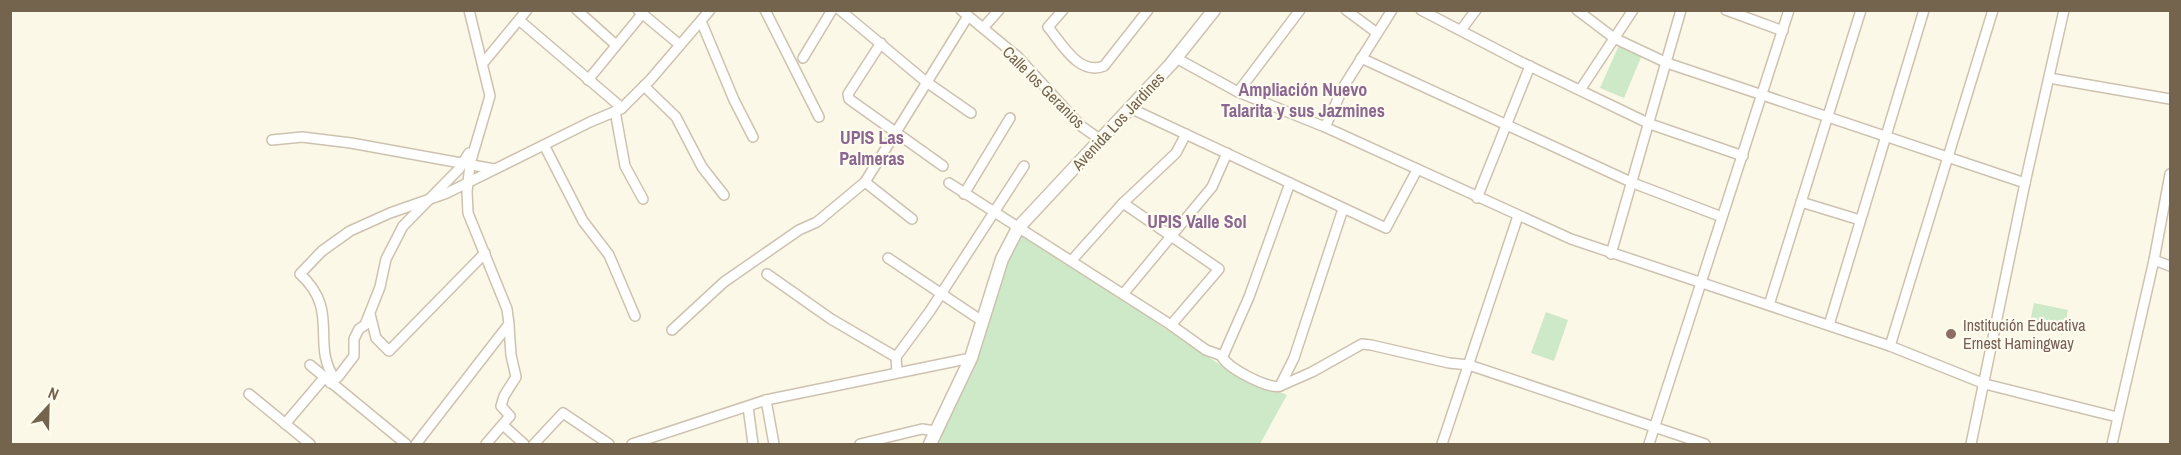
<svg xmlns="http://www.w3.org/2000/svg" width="2181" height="455" font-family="'Archivo Narrow',sans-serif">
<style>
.green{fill:#cee9c7}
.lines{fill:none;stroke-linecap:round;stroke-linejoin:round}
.minor-casing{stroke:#cdc2af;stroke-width:12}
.tertiary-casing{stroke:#cdc2af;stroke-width:15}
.minor{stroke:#fff;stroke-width:9}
.tertiary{stroke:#fff;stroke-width:12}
.education-dot{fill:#8d6e63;stroke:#fefbef;stroke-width:2}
.labels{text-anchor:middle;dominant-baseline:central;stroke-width:4.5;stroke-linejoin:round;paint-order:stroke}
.street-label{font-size:16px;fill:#74634d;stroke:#fefbef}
.education-label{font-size:16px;fill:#785e54;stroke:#fefbef;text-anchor:start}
.neighbourhood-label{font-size:18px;font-weight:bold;fill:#8a6690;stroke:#fefbef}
</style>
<rect width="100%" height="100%" fill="#fbf8e8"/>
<!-- green -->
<g class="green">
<path d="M1619,45L1642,55L1624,98L1600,88Z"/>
<path d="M1021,233L1222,366L1287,395L1260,444H937C950,411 970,381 982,347C994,308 1000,269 1021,233Z"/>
<path d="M2034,303L2068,310L2064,329L2030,322Z"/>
<path d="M1546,312L1568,320L1554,361L1531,353Z"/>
</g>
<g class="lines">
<defs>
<g id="minor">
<path d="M577,10L616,45"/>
<path d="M638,10L680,45"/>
<path d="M765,10L819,117"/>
<path d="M840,10L925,81L971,113"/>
<path d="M961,10L1018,57L1081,126L1101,140"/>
<path d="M1063,10L1048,27C1062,44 1079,76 1104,66L1148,10"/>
<path d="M1346,10L1377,33"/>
<path d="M1421,10L1519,61L1650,124L1743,156"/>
<path d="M1577,10L1614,38L1667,63L2025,183"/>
<path d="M1726,10L1783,31"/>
<path d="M519,20L622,108"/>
<path d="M701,21L734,100L753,137"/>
<path d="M983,28L999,10"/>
<path d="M1461,30L1476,10"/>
<path d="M881,43L848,94L849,99L943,166"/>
<path d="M803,58L832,10"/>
<path d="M1176,58L1238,92L1325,127L1571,239L1890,346L1985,384L2117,417"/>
<path d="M1361,58L1633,183L1722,217"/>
<path d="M484,62L527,10"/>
<path d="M2049,78L2170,99"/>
<path d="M588,80L642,14"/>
<path d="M644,86L676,117L702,167L724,195"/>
<path d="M1580,90L1633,10"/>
<path d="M1238,92L1300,10"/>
<path d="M1130,108L1386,228L1417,170"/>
<path d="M615,111L625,166L643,199"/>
<path d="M1325,127L1344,86L1392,10"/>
<path d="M272,140L302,137L351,143L494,169"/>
<path d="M544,145L583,221L609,255L635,316"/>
<path d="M865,182L912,219"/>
<path d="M949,183L1171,325L1219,269L1123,203"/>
<path d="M964,194L1010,118"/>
<path d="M1477,198L1530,66"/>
<path d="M1801,202L1860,220"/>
<path d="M1611,254L1681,10"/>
<path d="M888,258L982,321"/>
<path d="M1072,260L1123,203L1176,153L1186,134"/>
<path d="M2154,260L2170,266"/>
<path d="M767,274L831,319L896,357"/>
<path d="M1124,293L1212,187L1227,153"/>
<path d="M1769,305L1861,10"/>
<path d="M370,314L376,338L389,351L485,253"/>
<path d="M1171,325L1206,350L1223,356L1249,297L1290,183"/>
<path d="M1829,325L1924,10"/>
<path d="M672,330L724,282L799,230L817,222L865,182L968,16"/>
<path d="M1890,346L1993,10"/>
<path d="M1221,355C1225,367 1269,390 1280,386L1294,358L1343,209"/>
<path d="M310,365L406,444"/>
<path d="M897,372L896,357L930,311L1024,166"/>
<path d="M335,379C310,344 341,311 300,274L322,251L350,231L390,213L447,193L590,122L621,109L651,79L710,10"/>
<path d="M330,383L338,377L354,356V339L359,329L365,325L380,287L386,259L403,226L459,169L469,153"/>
<path d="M1280,386L1312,372L1362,344L1371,345L1449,363L1469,365L1705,444"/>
<path d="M249,394L310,444"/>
<path d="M766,400L774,444"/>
<path d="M748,407L753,444"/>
<path d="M285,424L324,378"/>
<path d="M503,425L524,444"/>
<path d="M416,444L509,324L507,309L468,213L467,192L470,164L490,96L469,10"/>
<path d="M486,444L510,416L501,406L504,396L516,377L511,355L509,326"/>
<path d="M534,444L563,413L609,444"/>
<path d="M632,444L766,400L971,358"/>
<path d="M860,444L922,429L935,431"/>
<path d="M1442,444L1518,216"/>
<path d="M1649,444L1789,10"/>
<path d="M1971,444L2025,183L2064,10"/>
<path d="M2112,444L2154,260L2170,174"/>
</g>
<path id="tertiary" d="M930,444L971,358L1002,259L1018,228L1171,64L1214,10"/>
</defs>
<!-- minor casing -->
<use href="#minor" class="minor-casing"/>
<!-- tertiary casing -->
<use href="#tertiary" class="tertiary-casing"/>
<!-- minor -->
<use href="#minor" class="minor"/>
<!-- tertiary -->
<use href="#tertiary" class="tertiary"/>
</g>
<!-- markers -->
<circle class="education-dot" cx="1951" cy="334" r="6"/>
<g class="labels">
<!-- street labels -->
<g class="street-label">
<text transform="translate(1044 87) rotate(45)">Calle los Geranios</text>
<text transform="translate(1118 121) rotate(-47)">Avenida Los Jardines</text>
</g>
<!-- education labels -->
<g class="education-label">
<text x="1963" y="325">Institución Educativa<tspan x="1963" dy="18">Ernest Hamingway</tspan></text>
</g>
<!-- neighbourhood labels -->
<g class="neighbourhood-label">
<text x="1303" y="89">Ampliación Nuevo<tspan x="1303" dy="21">Talarita y sus Jazmines</tspan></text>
<text x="872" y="137">UPIS Las<tspan x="872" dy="21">Palmeras</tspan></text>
<text x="1197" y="221">UPIS Valle Sol</text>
</g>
</g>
<!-- border -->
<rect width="2181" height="455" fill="none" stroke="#74634d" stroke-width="24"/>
<!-- north arrow -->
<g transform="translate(48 407) rotate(22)" stroke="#fefbef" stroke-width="4.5" paint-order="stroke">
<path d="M0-4.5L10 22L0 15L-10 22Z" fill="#74634d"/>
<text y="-9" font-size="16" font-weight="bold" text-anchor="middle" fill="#74634d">N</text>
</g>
</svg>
